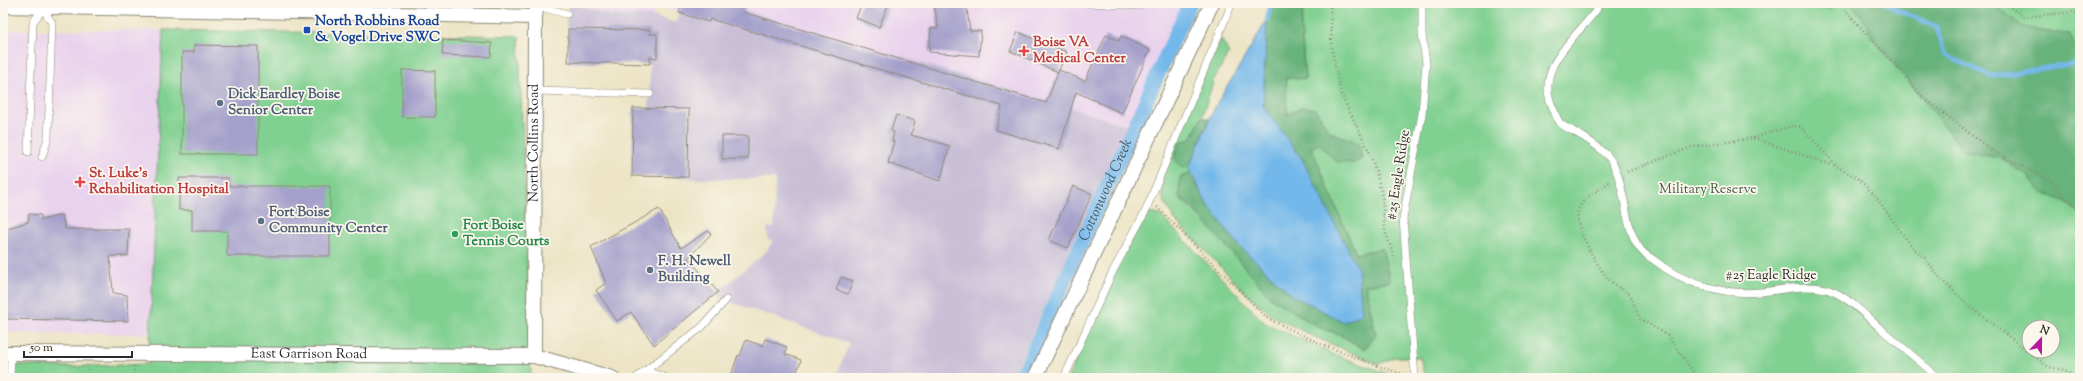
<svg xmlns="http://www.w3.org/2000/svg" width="2083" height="381" font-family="'Sorts Mill Goudy',serif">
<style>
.built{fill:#e9d2ed}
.industrial{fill:#c9bfd7}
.green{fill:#80d091;stroke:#567e5e;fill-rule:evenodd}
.forest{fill:#68b27b;stroke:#4a6e53}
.water{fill:#73b8ea;stroke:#4f728a}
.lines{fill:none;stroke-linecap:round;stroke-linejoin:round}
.stream{stroke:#73b8ea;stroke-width:4.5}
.canal{stroke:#73b8ea;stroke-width:15}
.building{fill:#a5a0cb}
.lane-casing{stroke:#8c8878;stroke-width:8}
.street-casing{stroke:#8c8878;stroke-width:16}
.path{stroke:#8c8878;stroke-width:2.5;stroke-dasharray:1 3;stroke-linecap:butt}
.lane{stroke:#fff;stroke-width:7}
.street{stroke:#fff;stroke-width:14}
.transit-dot{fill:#1a4fb4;stroke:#fbf7ec;stroke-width:1.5}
.health-dot{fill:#e0444e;stroke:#fbf7ec;stroke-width:1.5}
.service-dot{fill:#5c6f8a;stroke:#fbf7ec;stroke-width:1.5}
.leisure-dot{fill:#2e9e5b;stroke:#fbf7ec;stroke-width:1.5}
.labels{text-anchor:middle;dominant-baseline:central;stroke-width:3.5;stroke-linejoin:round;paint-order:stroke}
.transit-label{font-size:14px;font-weight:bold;fill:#164399;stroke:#fbf7ec;text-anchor:start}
.health-label{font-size:14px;font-weight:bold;fill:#be3a42;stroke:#fbf7ec;text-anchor:start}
.service-label{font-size:14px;font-weight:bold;fill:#4e5e75;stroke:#fbf7ec;text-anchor:start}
.street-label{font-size:14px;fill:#2b2b2b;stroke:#fbf7ec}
.park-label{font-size:14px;fill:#445d4a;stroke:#fbf7ec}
.leisure-label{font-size:14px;font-weight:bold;fill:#27864d;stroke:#fbf7ec;text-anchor:start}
.water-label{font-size:15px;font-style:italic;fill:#445c6e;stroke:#fbf7ec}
</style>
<rect width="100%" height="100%" fill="#fbf7ec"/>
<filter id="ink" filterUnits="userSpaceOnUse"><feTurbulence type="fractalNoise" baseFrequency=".025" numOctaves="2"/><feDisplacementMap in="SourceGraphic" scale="8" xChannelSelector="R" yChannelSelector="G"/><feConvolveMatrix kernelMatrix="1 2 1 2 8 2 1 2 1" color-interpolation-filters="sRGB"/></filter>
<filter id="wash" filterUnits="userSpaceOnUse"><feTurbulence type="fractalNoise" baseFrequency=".012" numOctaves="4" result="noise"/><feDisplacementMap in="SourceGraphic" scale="16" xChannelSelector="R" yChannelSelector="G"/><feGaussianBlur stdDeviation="0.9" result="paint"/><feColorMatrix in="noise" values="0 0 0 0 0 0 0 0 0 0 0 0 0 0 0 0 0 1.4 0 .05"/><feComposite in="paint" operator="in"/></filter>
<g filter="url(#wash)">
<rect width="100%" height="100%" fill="#ece4c5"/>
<!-- built -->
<g class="built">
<path d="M572,3H682L679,13L657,6L653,16L610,15Z"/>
<path d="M719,3H1192L1134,128Z"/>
<path d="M3,30H163L151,334L3,333Z"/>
</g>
<!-- industrial -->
<path class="industrial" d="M569,3L609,15L653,16L676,23L682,3H720L1069,107L1127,126L1012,378H836L849,343L719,298L718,292L767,251L773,240H768L767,227H774L775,179H689L691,108H649L650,57H657V34H650V30L568,29L566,19Z"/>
<!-- green -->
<g class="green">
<path d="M1304,3H2080V378H1425L1420,357H1395L1379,364L1312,336L1273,316L1247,294L1175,220L1163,200L1162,177L1185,112L1221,39L1229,53L1214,79L1202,117L1191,139L1180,143L1182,168L1189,167L1191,174L1180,177L1179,197L1320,328L1339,334L1364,349L1376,335L1365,285L1390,281L1356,254L1310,147L1319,144L1337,162L1358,143L1329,131L1315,109L1303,107L1287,115L1286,78H1305L1301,27ZM2029,327H2053V351H2029Z"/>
<path d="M163,30L519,36L531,375L555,378H3V364L63,367L149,364Z"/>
<path d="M1145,212L1160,215L1265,323L1330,353L1391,375L1414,376L1415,378H1068L1113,271Z"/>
</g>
<!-- forest -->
<g class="forest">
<path d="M1271,3H1304L1301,27L1305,79L1286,78L1287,115L1303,107L1315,109L1329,131L1358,143L1362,159L1354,163L1337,162L1319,144L1311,147L1356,254L1382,248L1390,281L1365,285L1376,335L1364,349L1339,334L1320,328L1271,298L1192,207L1179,197L1180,177L1191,174L1205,201L1239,246L1292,295L1314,185L1302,159L1263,106L1267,20Z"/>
<path d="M1823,3H1839L1833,8H1826Z"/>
<path d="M1850,3H1994L2021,26L2041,31L2069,34L2080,56V214L2065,201L2043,193L2027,175L1999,158L1963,151L1936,115L1873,38L1861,15Z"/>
<path d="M1202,117L1209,119L1189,167L1182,168L1174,158L1180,142L1191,139Z"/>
</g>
<!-- water -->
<path class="water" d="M1267,20L1263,106L1302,159L1358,269L1362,314L1344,322L1292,295L1239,246L1205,201L1189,167L1215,107Z"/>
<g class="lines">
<!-- stream -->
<g class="stream">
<path d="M1886,3L1897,10L1936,26L1945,55L1990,76L2080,63"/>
<path d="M1267,20L1271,3"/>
</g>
<!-- canal -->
<path class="canal" id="s1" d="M1021,378L1190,3"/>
</g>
<g id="blocks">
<!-- building -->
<g class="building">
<path d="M682,3H746L743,12L1046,103L1059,70L1085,81L1106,35L1119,41L1121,36L1150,50L1122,113L1076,92L1059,149L996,130L1002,106L710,19L709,22L679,13Z"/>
<path d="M862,3H889L879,27L856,18Z"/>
<path d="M934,3H966L970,31H981L979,56L929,52L931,28H938Z"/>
<path d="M568,29L650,30V34H657V58L650,57V64L568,62Z"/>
<path d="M1018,32L1067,52L1058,72L1010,51Z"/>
<path d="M443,40L492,43L491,57L442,55Z"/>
<path d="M194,45L258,46V154H182V52H194Z"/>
<path d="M402,70L435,71V117H402Z"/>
<path d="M633,108L689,109L688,177L632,176Z"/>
<path d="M896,115L915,121L911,135L950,146L940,181L888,163L894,141H892L894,132L891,131Z"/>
<rect x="722" y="136" width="26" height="23"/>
<path d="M179,178H228V186H330V256H227V231H192V210H179Z"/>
<path d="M1073,186L1092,194L1068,248L1049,240Z"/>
<path d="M659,209L681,248L708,231L711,234L688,258L718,292L654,345L631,312L617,321L596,290L606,283L591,247Z"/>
<path d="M29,214L41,215V220L62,215L65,229H129L128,256H110L113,293L127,295L128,321L3,319V228L11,227L28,222Z"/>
<path d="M841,277L853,281L848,294L836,290Z"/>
<path d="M765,339L787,347L785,354L801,360L795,378H730L738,355L740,356L746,340L763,346Z"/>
</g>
</g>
</g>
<g filter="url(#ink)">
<use href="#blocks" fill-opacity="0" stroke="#8c8878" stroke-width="1"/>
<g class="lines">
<defs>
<g id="lane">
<path d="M1089,3L1139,6"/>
<path d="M1594,3L1597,9C1576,38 1533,68 1553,108C1555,113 1557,119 1560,123C1563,126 1569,129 1573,131C1584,137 1598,146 1607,155C1628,180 1621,225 1641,250C1644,254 1650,257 1654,260C1682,283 1724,296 1761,292C1783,290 1812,282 1834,292C1851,300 1866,316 1881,329C1900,345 1920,362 1939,378"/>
<path d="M537,6L567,14"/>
<path d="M535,91L650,94"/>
<path d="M28,152L33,22L43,9L52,23L48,138L42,157"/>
<path d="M647,371L666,378"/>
<path d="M10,378L11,353"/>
<path d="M636,378L702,327L726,300"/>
<path d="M1064,378L1113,271L1145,212L1232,3"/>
<path d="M1415,378L1403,218L1422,114L1426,63L1422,34V3"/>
</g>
<g id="street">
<path d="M3,6L535,17"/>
<path id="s2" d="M3,353L534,356L612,378"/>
<path id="s3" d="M534,356L535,17L537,3"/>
<path d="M1035,378L1212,3"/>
</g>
</defs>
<!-- lane casing -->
<use href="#lane" class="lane-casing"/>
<!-- street casing -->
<use href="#street" class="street-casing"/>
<!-- path -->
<g class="path">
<path d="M1330,3L1332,50L1341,94L1369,151L1376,171L1382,196L1385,231L1395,259"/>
<path d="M1839,3L1922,96L1991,150L2052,182L2080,213"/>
<path d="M2004,3L2024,17L2072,12L2080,13"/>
<path d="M1753,138L1791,126L1801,127L1837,166"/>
<path d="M1627,172L1692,147L1753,138L1838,167L1859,179L1876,197L1912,247L1925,258L1940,278L1968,305L2048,367L2065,370L2077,378"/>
<path d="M1609,182C1599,191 1582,197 1578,211C1574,227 1596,263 1605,275C1612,284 1621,289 1630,294L1639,318L1667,335L1698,378"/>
<path d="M1157,207L1267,318L1321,344L1386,369L1404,374"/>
<path d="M134,366V378"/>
<path d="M88,378V366"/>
</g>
<!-- lane -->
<use href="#lane" class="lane"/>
<!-- street -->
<use href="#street" class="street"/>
</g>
</g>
<!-- markers -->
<rect class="transit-dot" x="303" y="26" width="8" height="8" rx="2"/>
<g class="health-dot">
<path d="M1022 45h4v4h4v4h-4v4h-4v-4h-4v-4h4z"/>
<path d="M78 176h4v4h4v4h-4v4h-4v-4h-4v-4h4z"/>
</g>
<g class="service-dot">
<circle cx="220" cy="103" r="4"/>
<circle cx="261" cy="221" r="4"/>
<circle cx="650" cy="270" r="4"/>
</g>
<circle class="leisure-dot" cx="455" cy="234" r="4"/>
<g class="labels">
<!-- transit labels -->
<g class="transit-label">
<text x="315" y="22">North Robbins Road<tspan x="315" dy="16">&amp; Vogel Drive SWC</tspan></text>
</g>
<!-- health labels -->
<g class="health-label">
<text x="1033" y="43">Boise VA<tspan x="1033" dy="16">Medical Center</tspan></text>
<text x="89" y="174">St. Luke’s<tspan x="89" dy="16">Rehabilitation Hospital</tspan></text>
</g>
<!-- service labels -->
<g class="service-label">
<text x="228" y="95">Dick Eardley Boise<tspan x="228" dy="16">Senior Center</tspan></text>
<text x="269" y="213">Fort Boise<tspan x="269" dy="16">Community Center</tspan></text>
<text x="658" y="262">F. H. Newell<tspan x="658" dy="16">Building</tspan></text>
</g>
<!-- street labels -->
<g class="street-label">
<text stroke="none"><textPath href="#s3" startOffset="213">North Collins Road</textPath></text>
<text transform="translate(1399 175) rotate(-81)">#25 Eagle Ridge</text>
<text x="1771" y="276">#25 Eagle Ridge</text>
<text stroke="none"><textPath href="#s2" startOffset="306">East Garrison Road</textPath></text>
</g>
<!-- park labels -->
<g class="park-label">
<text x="1708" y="190">Military Reserve</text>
</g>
<!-- leisure labels -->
<g class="leisure-label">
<text x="463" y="226">Fort Boise<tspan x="463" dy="16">Tennis Courts</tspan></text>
</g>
<!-- water labels -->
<g class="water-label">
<text stroke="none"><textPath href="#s1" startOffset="206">Cottonwood Creek</textPath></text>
</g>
</g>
<!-- margin -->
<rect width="2083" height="381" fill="none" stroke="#fbf7ec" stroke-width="16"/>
<!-- north arrow -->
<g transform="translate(2041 339) rotate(22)"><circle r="19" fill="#fbf7ec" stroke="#a8a59f"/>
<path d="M0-3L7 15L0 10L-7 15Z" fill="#b5179e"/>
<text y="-6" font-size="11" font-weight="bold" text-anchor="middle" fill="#2b2b2b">N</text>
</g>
<!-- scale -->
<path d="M24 351v6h108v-6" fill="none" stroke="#2b2b2b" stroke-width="2"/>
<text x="30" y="351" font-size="12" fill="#2b2b2b" stroke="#fbf7ec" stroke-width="3" paint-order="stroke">50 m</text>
</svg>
